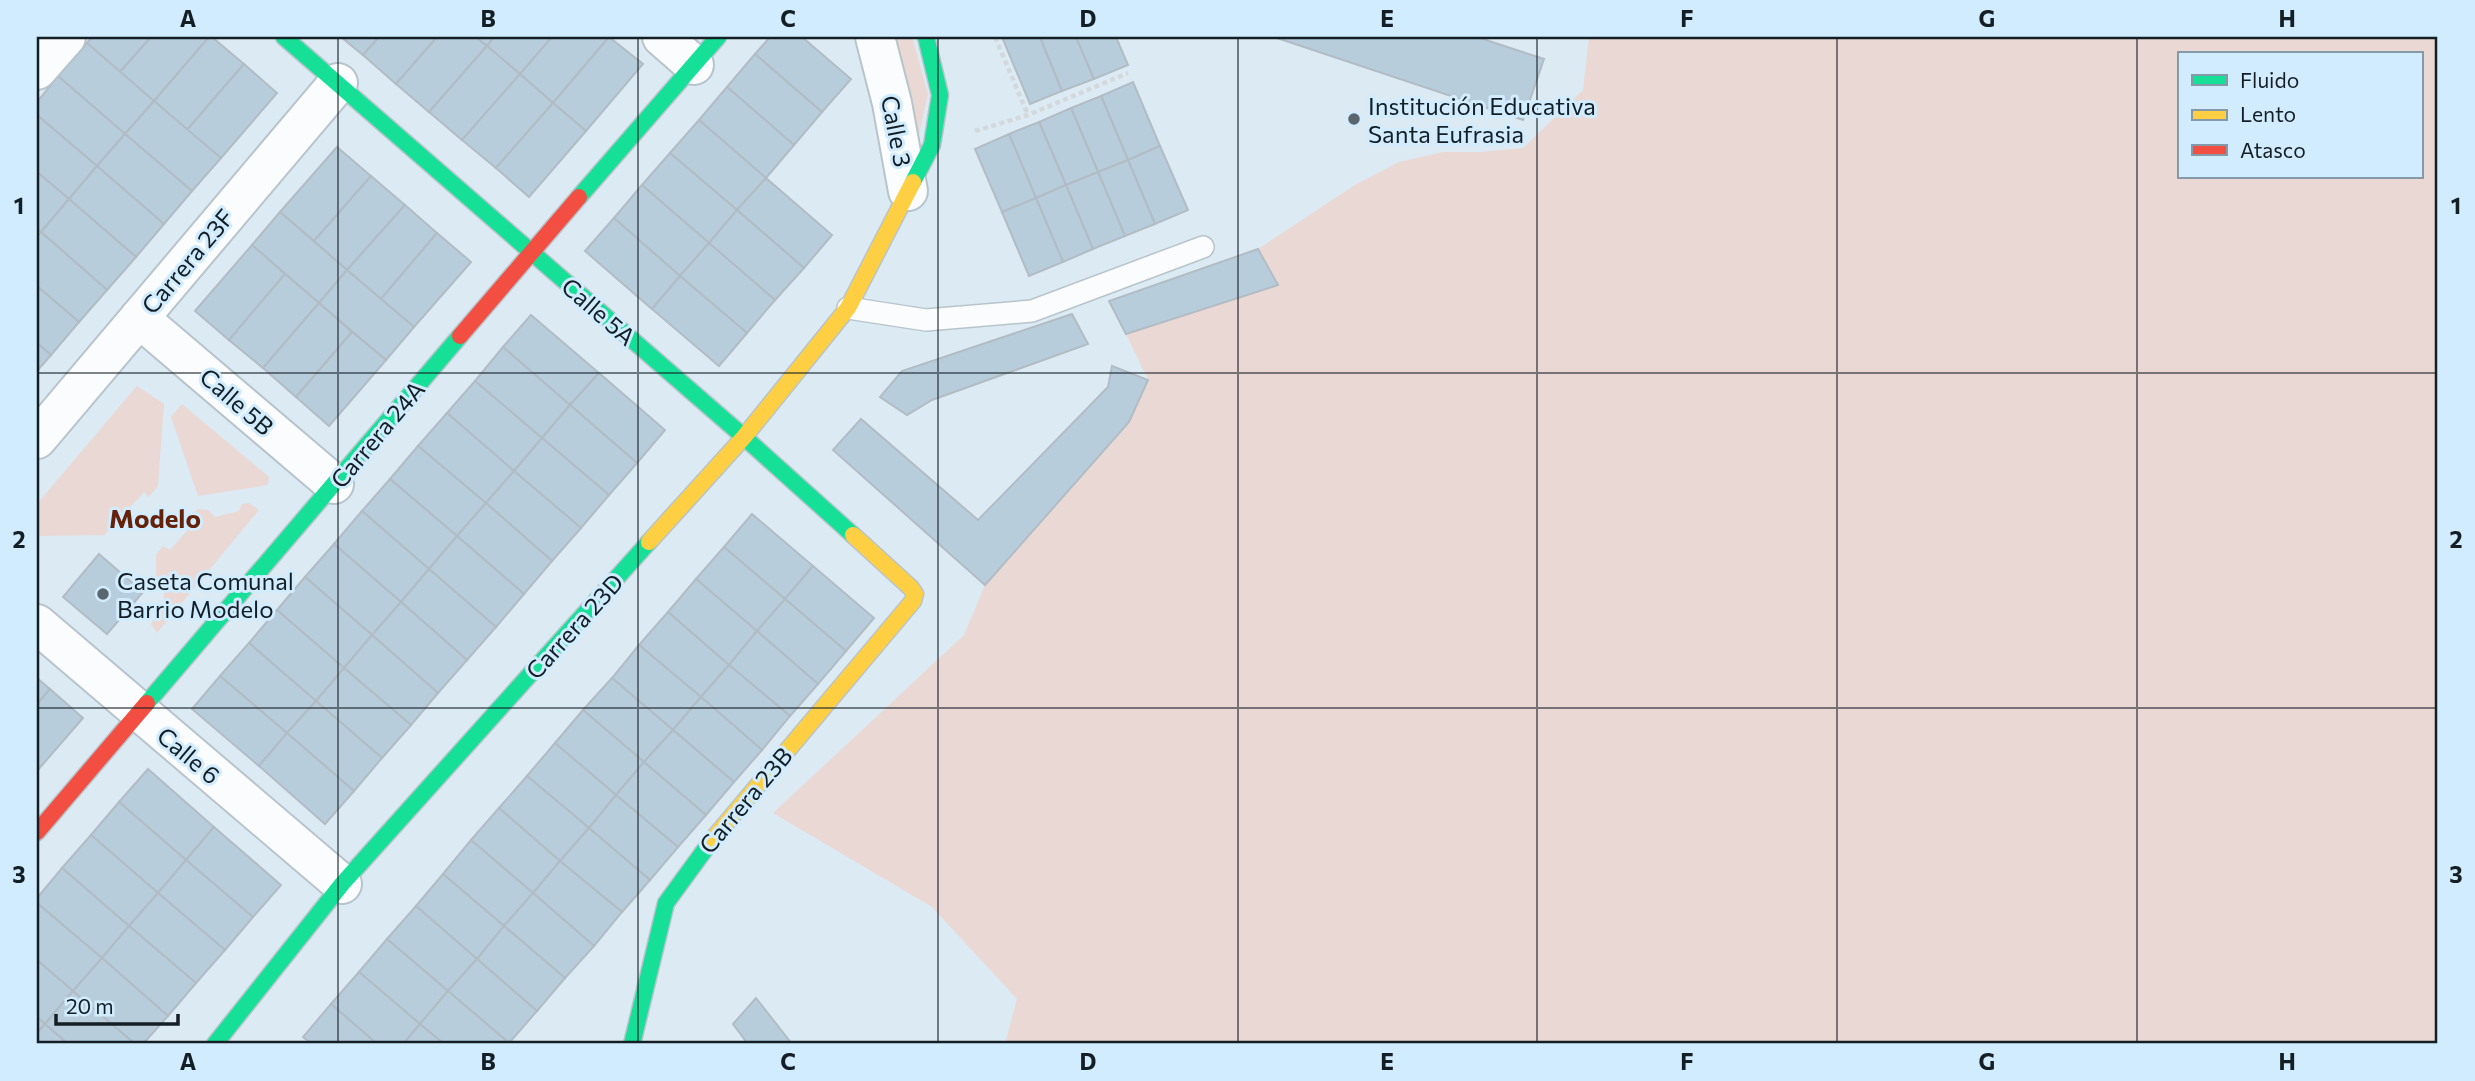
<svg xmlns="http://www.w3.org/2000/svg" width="2475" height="1081" font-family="Commissioner,sans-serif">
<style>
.green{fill:#ead8d4;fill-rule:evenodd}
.building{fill:#b8cddb;stroke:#b1bcc4;stroke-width:2}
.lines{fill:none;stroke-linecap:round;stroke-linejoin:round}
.lane-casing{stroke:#b8c4cb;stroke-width:24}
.street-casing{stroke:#b8c4cb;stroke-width:42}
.fast-casing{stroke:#b8c4cb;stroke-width:19}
.slow-casing{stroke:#b8c4cb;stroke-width:19}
.jam-casing{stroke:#b8c4cb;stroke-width:19}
.path{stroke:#d4d8db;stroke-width:4.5;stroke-dasharray:5 3.5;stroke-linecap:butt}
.lane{stroke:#fafcfd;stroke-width:21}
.street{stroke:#fafcfd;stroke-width:38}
.fast{stroke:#16e098;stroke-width:16}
.slow{stroke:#ffcf43;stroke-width:16}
.jam{stroke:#f24e42;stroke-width:16}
.grid{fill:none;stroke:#141e25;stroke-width:2;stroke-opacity:0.55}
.poi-dot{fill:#5a656d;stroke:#d1ecff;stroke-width:2.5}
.labels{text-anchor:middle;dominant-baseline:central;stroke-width:6;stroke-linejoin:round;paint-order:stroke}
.poi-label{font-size:24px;fill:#141e25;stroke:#d1ecff;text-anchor:start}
.street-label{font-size:24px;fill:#141e25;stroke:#d1ecff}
.neighbourhood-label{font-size:26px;font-weight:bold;fill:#63220a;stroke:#d1ecff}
.neatline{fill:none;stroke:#141e25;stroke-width:2.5}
.grid-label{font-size:23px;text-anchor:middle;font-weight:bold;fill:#141e25}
</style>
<rect width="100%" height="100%" fill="#dceaf4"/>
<!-- green -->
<g class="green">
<path d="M889,37H912L928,94L912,165Z"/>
<path d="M1589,37H2438V1044H1005L1017,999L932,907L773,813L964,635L985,585L1129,422L1148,380L1126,334L1278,285L1258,249L1355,185L1399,162L1443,152H1480L1523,148L1583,90ZM2179,54H2421V177H2179Z"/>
<path d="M137,386L164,404L158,486L149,497L144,492L105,535L37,536V504Z"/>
<path d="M182,404L269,477L268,485L198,496L171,417Z"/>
<path d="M249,503L259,510L157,633L151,624L164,603V581L156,576V555L163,546L170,550L192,525L187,520L198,509L208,510L215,517L239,511L242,504Z"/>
</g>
<!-- building -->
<g class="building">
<path d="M92,37H151L120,72L87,43Z"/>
<path d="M151,37H209L154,101L120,72Z"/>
<path d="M209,37H212L244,64L187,130L154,101Z"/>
<path d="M341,37H379L363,55Z"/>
<path d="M379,37H437L396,84L363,55Z"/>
<path d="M437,37H476L487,46L429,112L396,84Z"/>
<path d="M476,37H494L487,46Z"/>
<path d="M494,37H552L520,74L487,46Z"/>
<path d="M552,37H609L553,103L520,74Z"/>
<path d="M609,37L643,64L586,131L553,103Z"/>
<path d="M770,37H802L851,79L822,112L755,54Z"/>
<path d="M1002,37H1040L1062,91L1030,104Z"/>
<path d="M1040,37H1076L1094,79L1062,91Z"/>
<path d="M1076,37H1116L1128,65L1094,79Z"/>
<path d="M1274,37H1477L1544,59L1523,120Z"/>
<path d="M87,43L154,101L125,134L58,76Z"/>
<path d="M487,46L520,74L462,140L429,112Z"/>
<path d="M755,54L822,112L794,145L727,87Z"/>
<path d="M244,64L277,93L221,158L187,130Z"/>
<path d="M520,74L553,103L496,168L462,140Z"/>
<path d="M58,76L125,134L97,166L37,115V102Z"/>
<path d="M1133,82L1160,146L1128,160L1101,96Z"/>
<path d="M727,87L794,145L766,178L699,120Z"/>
<path d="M1101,96L1128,160L1098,172L1071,108Z"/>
<path d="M154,101L221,158L192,191L125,134Z"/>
<path d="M553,103L586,131L529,197L496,168Z"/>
<path d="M1071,108L1098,172L1066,185L1039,122Z"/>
<path d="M37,115L97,166L69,199L37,172Z"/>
<path d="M699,120L766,178L737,210L670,153Z"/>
<path d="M1039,122L1066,185L1036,198L1009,134Z"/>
<path d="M125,134L192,191L164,224L97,166Z"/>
<path d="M1009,134L1036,198L1002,212L975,149Z"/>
<path d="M1160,146L1188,210L1155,224L1128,160Z"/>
<path d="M337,147L371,176L314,241L280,212Z"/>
<path d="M670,153L737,210L709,243L642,185Z"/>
<path d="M1128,160L1155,224L1125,236L1098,172Z"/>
<path d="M97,166L164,224L136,257L69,199Z"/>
<path d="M37,172L69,199L41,232L37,229Z"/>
<path d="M1098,172L1125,236L1093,249L1066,185Z"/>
<path d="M371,176L405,205L347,270L314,241Z"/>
<path d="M766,178L832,235L804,268L737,210Z"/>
<path d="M642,185L709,243L680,276L614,218Z"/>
<path d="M1066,185L1093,249L1063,262L1036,198Z"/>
<path d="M1036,198L1063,262L1029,276L1002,212Z"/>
<path d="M69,199L136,257L107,290L41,232Z"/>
<path d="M405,205L437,233L381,299L347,270Z"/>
<path d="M737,210L804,268L775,300L709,243Z"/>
<path d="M280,212L347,270L319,303L252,245Z"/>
<path d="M614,218L680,276L652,309L585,251Z"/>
<path d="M41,232L107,290L79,322L37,286V237Z"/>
<path d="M437,233L471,262L414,327L381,299Z"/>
<path d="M709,243L775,300L747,333L680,276Z"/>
<path d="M252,245L285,274L229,340L195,311Z"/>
<path d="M1258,249L1278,285L1126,334L1109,301Z"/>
<path d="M347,270L414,327L386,360L319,303Z"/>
<path d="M285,274L319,303L263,368L229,340Z"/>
<path d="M680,276L747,333L719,366L652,309Z"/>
<path d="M37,286L79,322L51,355L37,343Z"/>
<path d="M319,303L352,332L296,397L263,368Z"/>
<path d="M1072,314L1088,344L932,400L907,415L880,397L902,371Z"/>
<path d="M531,315L599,373L570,405L503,347Z"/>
<path d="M352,332L386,360L329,426L296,397Z"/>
<path d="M37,343L51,355L37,371Z"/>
<path d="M503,347L570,405L542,438L475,381Z"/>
<path d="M1112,366L1148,380L1129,422L985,585L833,450L861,419L978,520L1108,387Z"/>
<path d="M599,373L665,430L637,463L570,405Z"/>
<path d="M475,381L542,438L514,471L447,413Z"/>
<path d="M570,405L637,463L609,495L542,438Z"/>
<path d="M447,413L514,471L486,503L418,446Z"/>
<path d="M542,438L609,495L581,528L514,471Z"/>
<path d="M418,446L486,503L457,536L390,479Z"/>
<path d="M514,471L581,528L552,561L486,503Z"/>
<path d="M390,479L457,536L429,569L362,511Z"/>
<path d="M486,503L552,561L524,594L457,536Z"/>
<path d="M362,511L429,569L401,602L334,544Z"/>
<path d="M752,514L813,566L785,599L724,547Z"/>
<path d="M457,536L524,594L496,627L429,569Z"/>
<path d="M334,544L401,602L372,635L305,577Z"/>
<path d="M724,547L785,599L757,631L696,579Z"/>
<path d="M99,554L143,592L107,634L63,597Z"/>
<path d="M813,566L874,618L846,651L785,599Z"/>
<path d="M429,569L496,627L467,660L401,602Z"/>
<path d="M305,577L372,635L344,668L277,610Z"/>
<path d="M696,579L757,631L729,665L668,612Z"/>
<path d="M785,599L846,651L818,684L757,631Z"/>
<path d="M401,602L467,660L438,693L372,635Z"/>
<path d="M277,610L344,668L316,701L249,643Z"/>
<path d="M668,612L729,665L701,697L639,645Z"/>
<path d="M757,631L818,684L790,716L729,665Z"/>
<path d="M372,635L438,693L411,725L344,668Z"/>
<path d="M249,643L316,701L287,733L220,676Z"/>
<path d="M639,645L701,697L673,730L612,678Z"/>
<path d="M729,665L790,716L762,750L701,697Z"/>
<path d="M344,668L411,725L382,758L316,701Z"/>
<path d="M220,676L287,733L259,766L192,709Z"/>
<path d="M37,678L50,689L37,704Z"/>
<path d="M612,678L673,730L644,762L583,710Z"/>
<path d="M50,689L83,718L37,771V704Z"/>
<path d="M701,697L762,750L734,782L673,730Z"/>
<path d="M316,701L382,758L354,791L287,733Z"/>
<path d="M583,710L644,762L616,795L555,743Z"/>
<path d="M673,730L734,782L706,815L644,762Z"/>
<path d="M287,733L354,791L325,824L259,766Z"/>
<path d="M555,743L616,795L589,828L527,776Z"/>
<path d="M644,762L706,815L678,847L616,795Z"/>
<path d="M148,769L214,827L186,860L119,802Z"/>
<path d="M527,776L589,828L560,861L499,808Z"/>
<path d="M616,795L678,847L650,880L589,828Z"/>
<path d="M119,802L186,860L158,893L91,835Z"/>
<path d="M499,808L560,861L533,893L471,840Z"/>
<path d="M214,827L281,885L253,917L186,860Z"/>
<path d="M589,828L650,880L622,912L560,861Z"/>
<path d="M91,835L158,893L129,926L62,868Z"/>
<path d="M471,840L533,893L504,926L443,874Z"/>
<path d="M186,860L253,917L225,950L158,893Z"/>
<path d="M560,861L622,912L594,946L533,893Z"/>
<path d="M62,868L129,926L102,958L37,903V898Z"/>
<path d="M443,874L504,926L477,959L416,906Z"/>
<path d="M158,893L225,950L196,983L129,926Z"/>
<path d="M533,893L594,946L565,978L504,926Z"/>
<path d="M37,903L102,958L73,991L37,960Z"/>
<path d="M416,906L477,959L448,991L387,939Z"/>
<path d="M129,926L196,983L168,1016L102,958Z"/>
<path d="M504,926L565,978L537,1011L477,959Z"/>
<path d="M387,939L448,991L420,1024L359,972Z"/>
<path d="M102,958L168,1016L143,1044H135L73,991Z"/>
<path d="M477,959L537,1011L509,1043L448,991Z"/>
<path d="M37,960L73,991L45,1024L37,1017Z"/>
<path d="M359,972L420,1024L403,1044H377L331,1004Z"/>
<path d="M73,991L135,1044H68L45,1024Z"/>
<path d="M448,991L509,1043L508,1044H444L420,1024Z"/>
<path d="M756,998L792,1044H748L733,1024Z"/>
<path d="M331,1004L377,1044H312L303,1037Z"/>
<path d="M37,1017L45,1024L37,1033Z"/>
<path d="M45,1024L68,1044H37V1033Z"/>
<path d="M420,1024L444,1044H403Z"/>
</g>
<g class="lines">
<defs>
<path id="lane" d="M848,308L926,320L1032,311L1203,247"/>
<g id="street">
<path d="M662,37L694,65"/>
<path d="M875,37L892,103L908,191"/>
<path d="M37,70L66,37"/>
<path d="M139,318L334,484"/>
<path d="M37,439L338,83"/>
<path d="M37,624L342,884"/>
</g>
<g id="fast">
<path d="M284,37L744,437L853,535"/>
<path d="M913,182L932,145L940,95L926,37"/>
<path d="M579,197L718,37"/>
<path d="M147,703L460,336"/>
<path d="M215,1044L342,884L649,542"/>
<path d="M632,1044L666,903L712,840"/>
</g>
<g id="slow">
<path d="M649,542L744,437L848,308L913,182"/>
<path d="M712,840L913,601L915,594L911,588L853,535"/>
</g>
<g id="jam">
<path d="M460,336L579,197"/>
<path d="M37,832L147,703"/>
</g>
</defs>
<!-- lane casing -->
<use href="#lane" class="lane-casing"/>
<!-- street casing -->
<use href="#street" class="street-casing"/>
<!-- fast casing -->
<use href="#fast" class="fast-casing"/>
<!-- slow casing -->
<use href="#slow" class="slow-casing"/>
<!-- jam casing -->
<use href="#jam" class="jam-casing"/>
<!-- path -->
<g class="path">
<path d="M995,37L1028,115"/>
<path d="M975,131L1028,115L1128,73"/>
</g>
<!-- lane -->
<use href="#lane" class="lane"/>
<!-- street -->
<use href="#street" class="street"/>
<!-- fast -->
<use href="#fast" class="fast"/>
<!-- slow -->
<use href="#slow" class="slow"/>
<!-- jam -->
<use href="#jam" class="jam"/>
</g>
<!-- grid -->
<path class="grid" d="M338,37V1044M638,37V1044M938,37V1044M1238,37V1044M1537,37V1044M1837,37V1044M2137,37V1044M37,373H2438M37,708H2438"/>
<!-- markers -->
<g class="poi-dot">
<circle cx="1354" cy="119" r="7"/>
<circle cx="103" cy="594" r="7"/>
</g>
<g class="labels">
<!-- poi labels -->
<g class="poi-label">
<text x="1368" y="105">Institución Educativa<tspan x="1368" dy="28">Santa Eufrasia</tspan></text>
<text x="117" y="580">Caseta Comunal<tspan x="117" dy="28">Barrio Modelo</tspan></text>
</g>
<!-- street labels -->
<g class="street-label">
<text transform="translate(897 131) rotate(79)">Calle 3</text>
<text transform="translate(187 261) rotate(-50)">Carrera 23F</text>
<text transform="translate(599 311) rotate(41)">Calle 5A</text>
<text transform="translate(237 401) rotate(41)">Calle 5B</text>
<text transform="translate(377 434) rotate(-50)">Carrera 24A</text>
<text transform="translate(574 626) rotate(-48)">Carrera 23D</text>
<text transform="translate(189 755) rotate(40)">Calle 6</text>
<text transform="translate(745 800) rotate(-50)">Carrera 23B</text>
</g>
<!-- neighbourhood labels -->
<g class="neighbourhood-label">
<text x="155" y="517">Modelo</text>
</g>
</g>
<!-- border -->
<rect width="2475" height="1081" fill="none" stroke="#d1ecff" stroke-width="77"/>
<!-- legend -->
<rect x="2178" y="52" width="245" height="126" fill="#d1ecff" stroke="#859aa8" stroke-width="2"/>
<rect x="2192" y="75" width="35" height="10" fill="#16e098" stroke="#859aa8" stroke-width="2"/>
<text x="2240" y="88" font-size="21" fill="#141e25">Fluido</text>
<rect x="2192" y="110" width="35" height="10" fill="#ffcf43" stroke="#859aa8" stroke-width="2"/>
<text x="2240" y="122" font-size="21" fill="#141e25">Lento</text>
<rect x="2192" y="145" width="35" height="10" fill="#f24e42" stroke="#859aa8" stroke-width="2"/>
<text x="2240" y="158" font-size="21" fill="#141e25">Atasco</text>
<!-- scale -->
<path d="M56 1014v10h122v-10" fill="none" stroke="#141e25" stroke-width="3.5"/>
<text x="66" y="1014" font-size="21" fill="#141e25" stroke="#d1ecff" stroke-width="5" paint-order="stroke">20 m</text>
<rect x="38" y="38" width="2398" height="1004" class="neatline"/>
<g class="grid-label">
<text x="188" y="27">A</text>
<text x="488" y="27">B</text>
<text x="788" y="27">C</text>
<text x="1088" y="27">D</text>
<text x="1387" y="27">E</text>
<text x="1687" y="27">F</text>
<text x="1987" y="27">G</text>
<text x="2287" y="27">H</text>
<text x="19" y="214">1</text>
<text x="2456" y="214">1</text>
<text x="19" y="548">2</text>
<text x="2456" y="548">2</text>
<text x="19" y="883">3</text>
<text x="2456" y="883">3</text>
<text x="188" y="1070">A</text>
<text x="488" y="1070">B</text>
<text x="788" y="1070">C</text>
<text x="1088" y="1070">D</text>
<text x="1387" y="1070">E</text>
<text x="1687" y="1070">F</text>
<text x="1987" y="1070">G</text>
<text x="2287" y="1070">H</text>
</g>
</svg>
